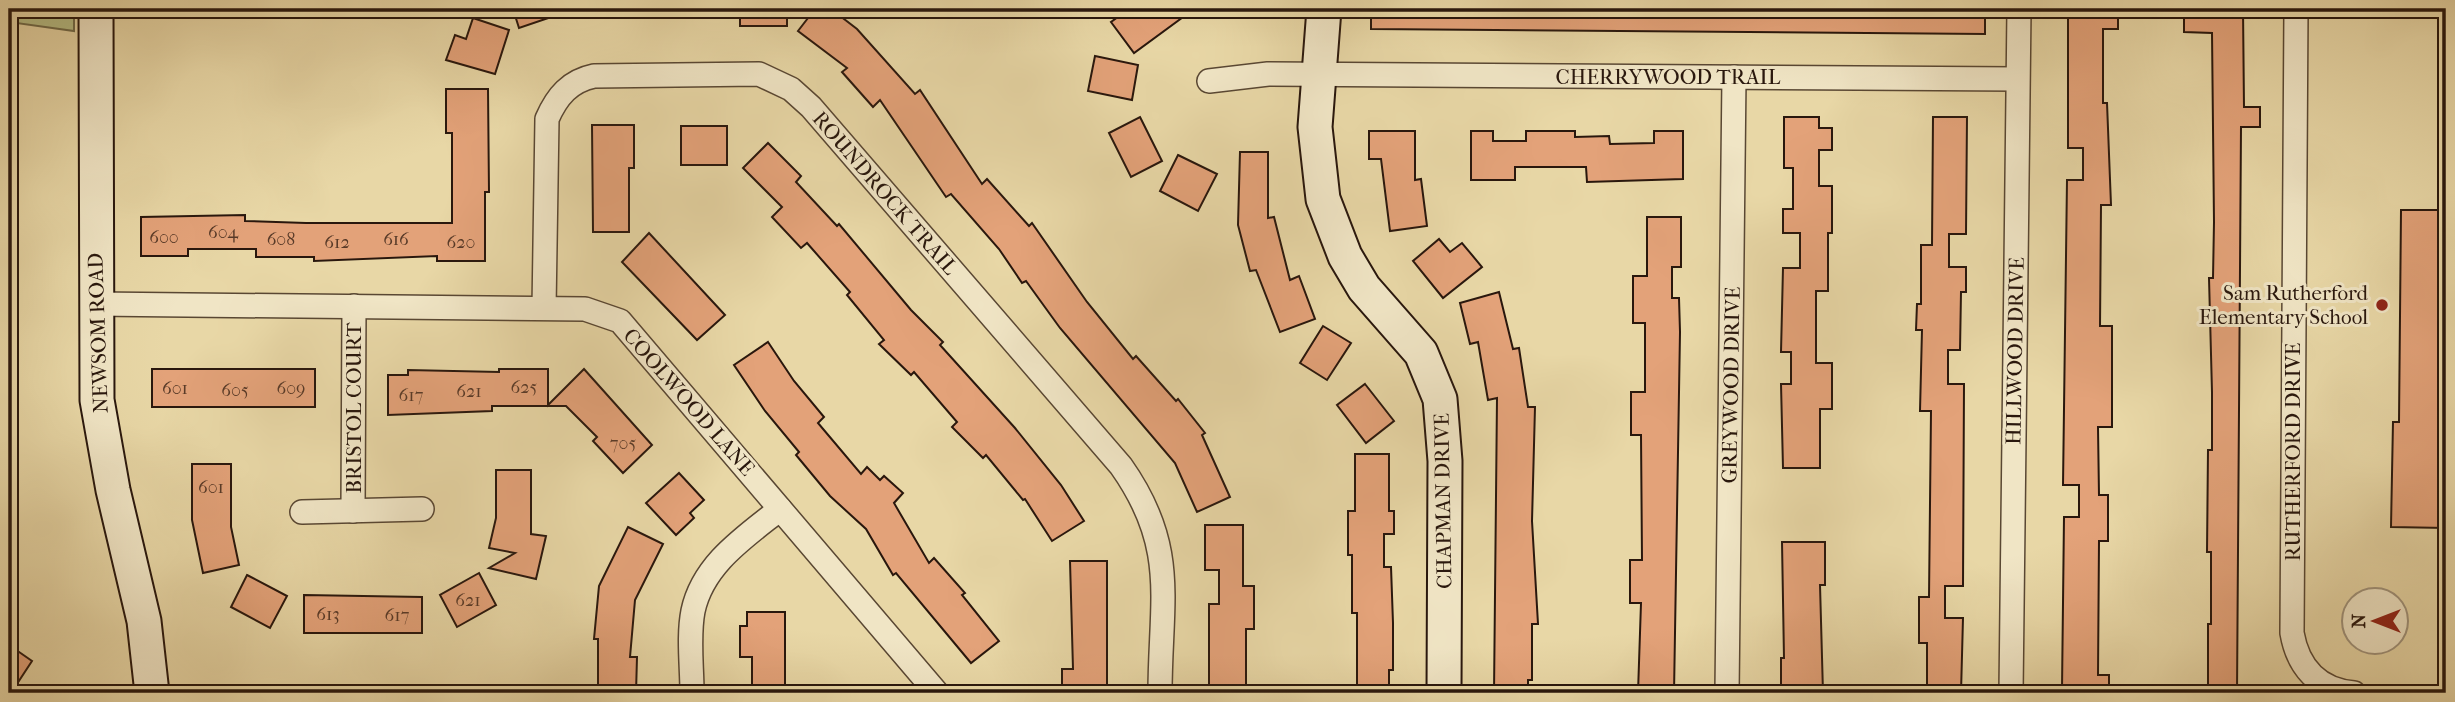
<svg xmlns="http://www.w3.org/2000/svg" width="2455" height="702" font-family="'IM FELL French Canon',serif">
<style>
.green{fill:#b6be86;stroke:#706a4a;stroke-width:2}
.building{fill:#e3a279;stroke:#29170d;stroke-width:2}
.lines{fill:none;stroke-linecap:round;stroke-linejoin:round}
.street-casing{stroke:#594733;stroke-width:26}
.secondary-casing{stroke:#29170d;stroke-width:37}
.street{stroke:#f0e5c5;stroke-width:23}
.secondary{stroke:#f0e5c5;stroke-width:33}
.poi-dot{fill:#8f2418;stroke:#f0e5c5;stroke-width:2.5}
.labels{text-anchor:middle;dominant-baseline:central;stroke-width:6;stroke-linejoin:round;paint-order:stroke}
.number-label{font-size:18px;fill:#583a28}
.street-label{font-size:21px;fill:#29170d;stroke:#f0e5c5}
.poi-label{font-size:21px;fill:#29170d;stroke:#f0e5c5;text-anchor:end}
</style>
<rect width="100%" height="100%" fill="#e8d7a6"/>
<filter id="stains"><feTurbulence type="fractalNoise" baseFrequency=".00286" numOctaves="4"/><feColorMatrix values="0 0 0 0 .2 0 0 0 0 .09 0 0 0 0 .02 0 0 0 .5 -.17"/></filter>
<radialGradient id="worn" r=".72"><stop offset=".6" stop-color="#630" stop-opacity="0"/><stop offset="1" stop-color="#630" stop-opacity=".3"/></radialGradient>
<!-- green -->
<path class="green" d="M9,9H74V31L9,22Z"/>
<!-- building -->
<g class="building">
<path d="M513,9H566V12L519,28Z"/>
<rect x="740" y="9" width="47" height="17"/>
<path d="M815,9H831L857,29L915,94L920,90L982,184L987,179L1029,226L1032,223L1087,302L1133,359L1136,356L1176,401L1178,399L1205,433L1202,435L1230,497L1197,512L1175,463L1060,328L1026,281L1022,283L999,249L951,194L946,197L880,100L873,107L842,72L847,68L798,31Z"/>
<path d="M1129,9H1194L1134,53L1111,22Z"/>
<path d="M1371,9H1985V34L1371,29Z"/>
<path d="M2068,9H2118V29H2103V103H2107L2111,205H2101L2100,326H2112V427H2098L2099,495H2108V541H2099L2098,675H2109V693H2070V689H2062L2064,517H2079V485H2063L2067,180H2083V148H2068Z"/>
<path d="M2184,9H2243L2244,107H2260V127H2241L2237,693H2208V624H2211V552H2207L2208,450H2212V392L2209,278H2213L2214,222L2212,33L2184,32Z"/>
<path d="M473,18L509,30L495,74L446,60L455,35L466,39Z"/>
<path d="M1095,56L1138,65L1132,100L1088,91Z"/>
<path d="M446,89H488L489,192H485V261H437V256L314,261V257H256V249H188V256H141V217L245,215V221L306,223H452V133H446Z"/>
<path d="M1140,117L1162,161L1131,177L1109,133Z"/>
<path d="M1784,117H1819V128H1832V150H1819V186H1832V233H1828V291H1816V363H1832V409H1820V468H1783L1781,384H1791V352H1781L1783,268H1800V233H1783V209H1793V168H1784Z"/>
<path d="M1933,117H1967L1966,234H1949V267H1966V292H1961L1960,350H1948V384H1964L1963,586H1945V618H1963L1961,693H1927V643H1919V597H1929L1931,411H1920L1922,330H1916L1917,304H1921V245H1932Z"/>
<path d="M592,125H634V168H629V232H593Z"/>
<rect x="681" y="126" width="46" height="39"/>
<path d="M1369,131H1415V180L1421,179L1427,226L1390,231L1381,159H1369Z"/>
<path d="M1471,131H1493V141H1526V131H1575V137L1609,136L1610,144L1654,143V131H1683V179L1587,182L1586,167H1515V180H1471Z"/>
<path d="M768,143L801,176L796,182L837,226L839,224L911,310L943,342L940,345L1015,428L1061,485L1084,521L1052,541L1025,499L1023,500L986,455L983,458L952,427L957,422L914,372L911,375L879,344L884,340L847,295L850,292L807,243L801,248L772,217L782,207L743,168Z"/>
<path d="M1240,152H1268V218L1274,217L1290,280L1299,276L1315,319L1280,332L1256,270L1250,271L1238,225Z"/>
<path d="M1178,155L1217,174L1198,211L1160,191Z"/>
<path d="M2401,210H2446V528L2391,527L2393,422H2399Z"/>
<path d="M1647,217H1681V267H1672V298H1679L1680,332L1674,693H1638L1641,603H1630V560H1642L1641,435H1631V392H1645V323H1633V276H1647Z"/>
<path d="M649,233L725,315L697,340L622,262Z"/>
<path d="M1439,239L1450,252L1462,243L1482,267L1443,298L1413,261Z"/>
<path d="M1499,292L1513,349L1519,348L1528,407H1535L1532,521L1538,624H1532V680H1528V693H1494L1497,398L1488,400L1478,342L1470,344L1460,303Z"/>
<path d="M1323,326L1351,343L1327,380L1300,363Z"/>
<path d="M768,342L794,381L824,417L818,423L861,474L867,467L880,480L884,476L903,493L894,503L929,563L934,558L965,593L962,595L999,641L971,663L896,573L893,575L866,529L830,496L796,455L799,452L765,411L734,365Z"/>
<rect x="152" y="369" width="163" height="38"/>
<path d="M499,369H548V405L584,369L652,445L623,473L593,441L597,437L566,406H492V411L388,415V375H408V370L499,372Z"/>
<path d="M1365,384L1394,421L1366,443L1337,405Z"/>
<path d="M1355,454H1389V511H1394V534H1384V567H1391L1393,623V670H1389V693H1357V613H1352V555H1348V511H1355Z"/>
<path d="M192,464H231V527L239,565L203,573L192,520Z"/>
<path d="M496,470H531V534L546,536L536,579L489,568L515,553L489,548L496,518Z"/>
<path d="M679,473L704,500L690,513L694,518L676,535L646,503Z"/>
<path d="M1205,525H1243V586H1254V629H1246V687H1209V604H1219V570H1205Z"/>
<path d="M628,527L663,544L635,600L630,657H637L636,693H598V639H594L599,586Z"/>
<path d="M1782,542H1825V585H1820L1823,693H1781V658H1784Z"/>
<path d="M1070,561H1107V693H1062V669H1073Z"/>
<path d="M479,573L496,605L457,627L440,595Z"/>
<path d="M247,575L287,596L270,628L231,607Z"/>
<path d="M304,595L422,597V633H304Z"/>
<path d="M747,612H785V693H752V657H740V626H747Z"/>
<path d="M9,645L32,661L11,693H9Z"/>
</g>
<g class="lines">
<defs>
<g id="street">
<path d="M2296,9L2292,633C2298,667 2318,690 2354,693"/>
<path d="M1209,81L1268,74L2017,79"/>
<path d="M95,304L585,309L620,321L937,693"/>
<path d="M544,308L547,119C557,96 570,81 594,76L759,74L791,89L811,107L1121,466C1179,548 1160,601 1160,693"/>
<path d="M353,511L354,306"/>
<path d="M302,512L422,509"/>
<path d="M692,693C692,667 688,636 693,611C703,564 745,537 780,509"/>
<path d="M1727,693L1734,77"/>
<path d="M2011,693L2019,9"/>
</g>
<g id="secondary">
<path d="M96,9L97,400L113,490L144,621L152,693"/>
<path d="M1324,9L1315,127L1323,199L1345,256L1364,288L1421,353L1440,399L1445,461L1444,693"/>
</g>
</defs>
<!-- street casing -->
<use href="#street" class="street-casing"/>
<!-- secondary casing -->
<use href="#secondary" class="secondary-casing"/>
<!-- street -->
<use href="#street" class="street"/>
<!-- secondary -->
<use href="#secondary" class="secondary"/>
</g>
<!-- markers -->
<circle class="poi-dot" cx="2382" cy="305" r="7"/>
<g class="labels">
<!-- number labels -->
<g class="number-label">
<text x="223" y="232">604</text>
<text x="164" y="237">600</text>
<text x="281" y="239">608</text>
<text x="396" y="239">616</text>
<text x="337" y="242">612</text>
<text x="461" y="242">620</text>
<text x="524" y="387">625</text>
<text x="175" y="388">601</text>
<text x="291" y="388">609</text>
<text x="235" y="390">605</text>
<text x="469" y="391">621</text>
<text x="411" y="395">617</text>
<text x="623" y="443">705</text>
<text x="211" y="487">601</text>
<text x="468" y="600">621</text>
<text x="328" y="614">613</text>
<text x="397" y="615">617</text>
</g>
<!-- street labels -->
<g class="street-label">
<text x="1668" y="77">CHERRYWOOD TRAIL</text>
<text transform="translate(885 193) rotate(49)">ROUNDROCK TRAIL</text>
<text transform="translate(98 333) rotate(-92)">NEWSOM ROAD</text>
<text transform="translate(2015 351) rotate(-89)">HILLWOOD DRIVE</text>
<text transform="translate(1731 385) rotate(-89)">GREYWOOD DRIVE</text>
<text transform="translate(689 402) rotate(49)">COOLWOOD LANE</text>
<text transform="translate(354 408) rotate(-90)">BRISTOL COURT</text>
<text transform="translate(2293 452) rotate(-90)">RUTHERFORD DRIVE</text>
<text transform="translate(1443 501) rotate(-91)">CHAPMAN DRIVE</text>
</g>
<!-- poi labels -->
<g class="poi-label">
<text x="2368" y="293">Sam Rutherford<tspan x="2368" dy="24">Elementary School</tspan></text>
</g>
</g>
<!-- margin -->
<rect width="2455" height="702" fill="none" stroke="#e8d7a6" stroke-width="35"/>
<rect x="10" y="10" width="2434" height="681" fill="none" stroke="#29170d" stroke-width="3.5"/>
<rect x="18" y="18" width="2420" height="667" fill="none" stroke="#29170d" stroke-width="2"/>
<!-- north arrow -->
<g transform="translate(2375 621) rotate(270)"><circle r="33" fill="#f0e5c5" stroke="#a0937b" stroke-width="2"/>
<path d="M0-5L12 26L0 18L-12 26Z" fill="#8f2418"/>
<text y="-10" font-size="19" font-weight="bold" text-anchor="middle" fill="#29170d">N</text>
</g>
<rect width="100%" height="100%" filter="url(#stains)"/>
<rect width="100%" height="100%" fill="url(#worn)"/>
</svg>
